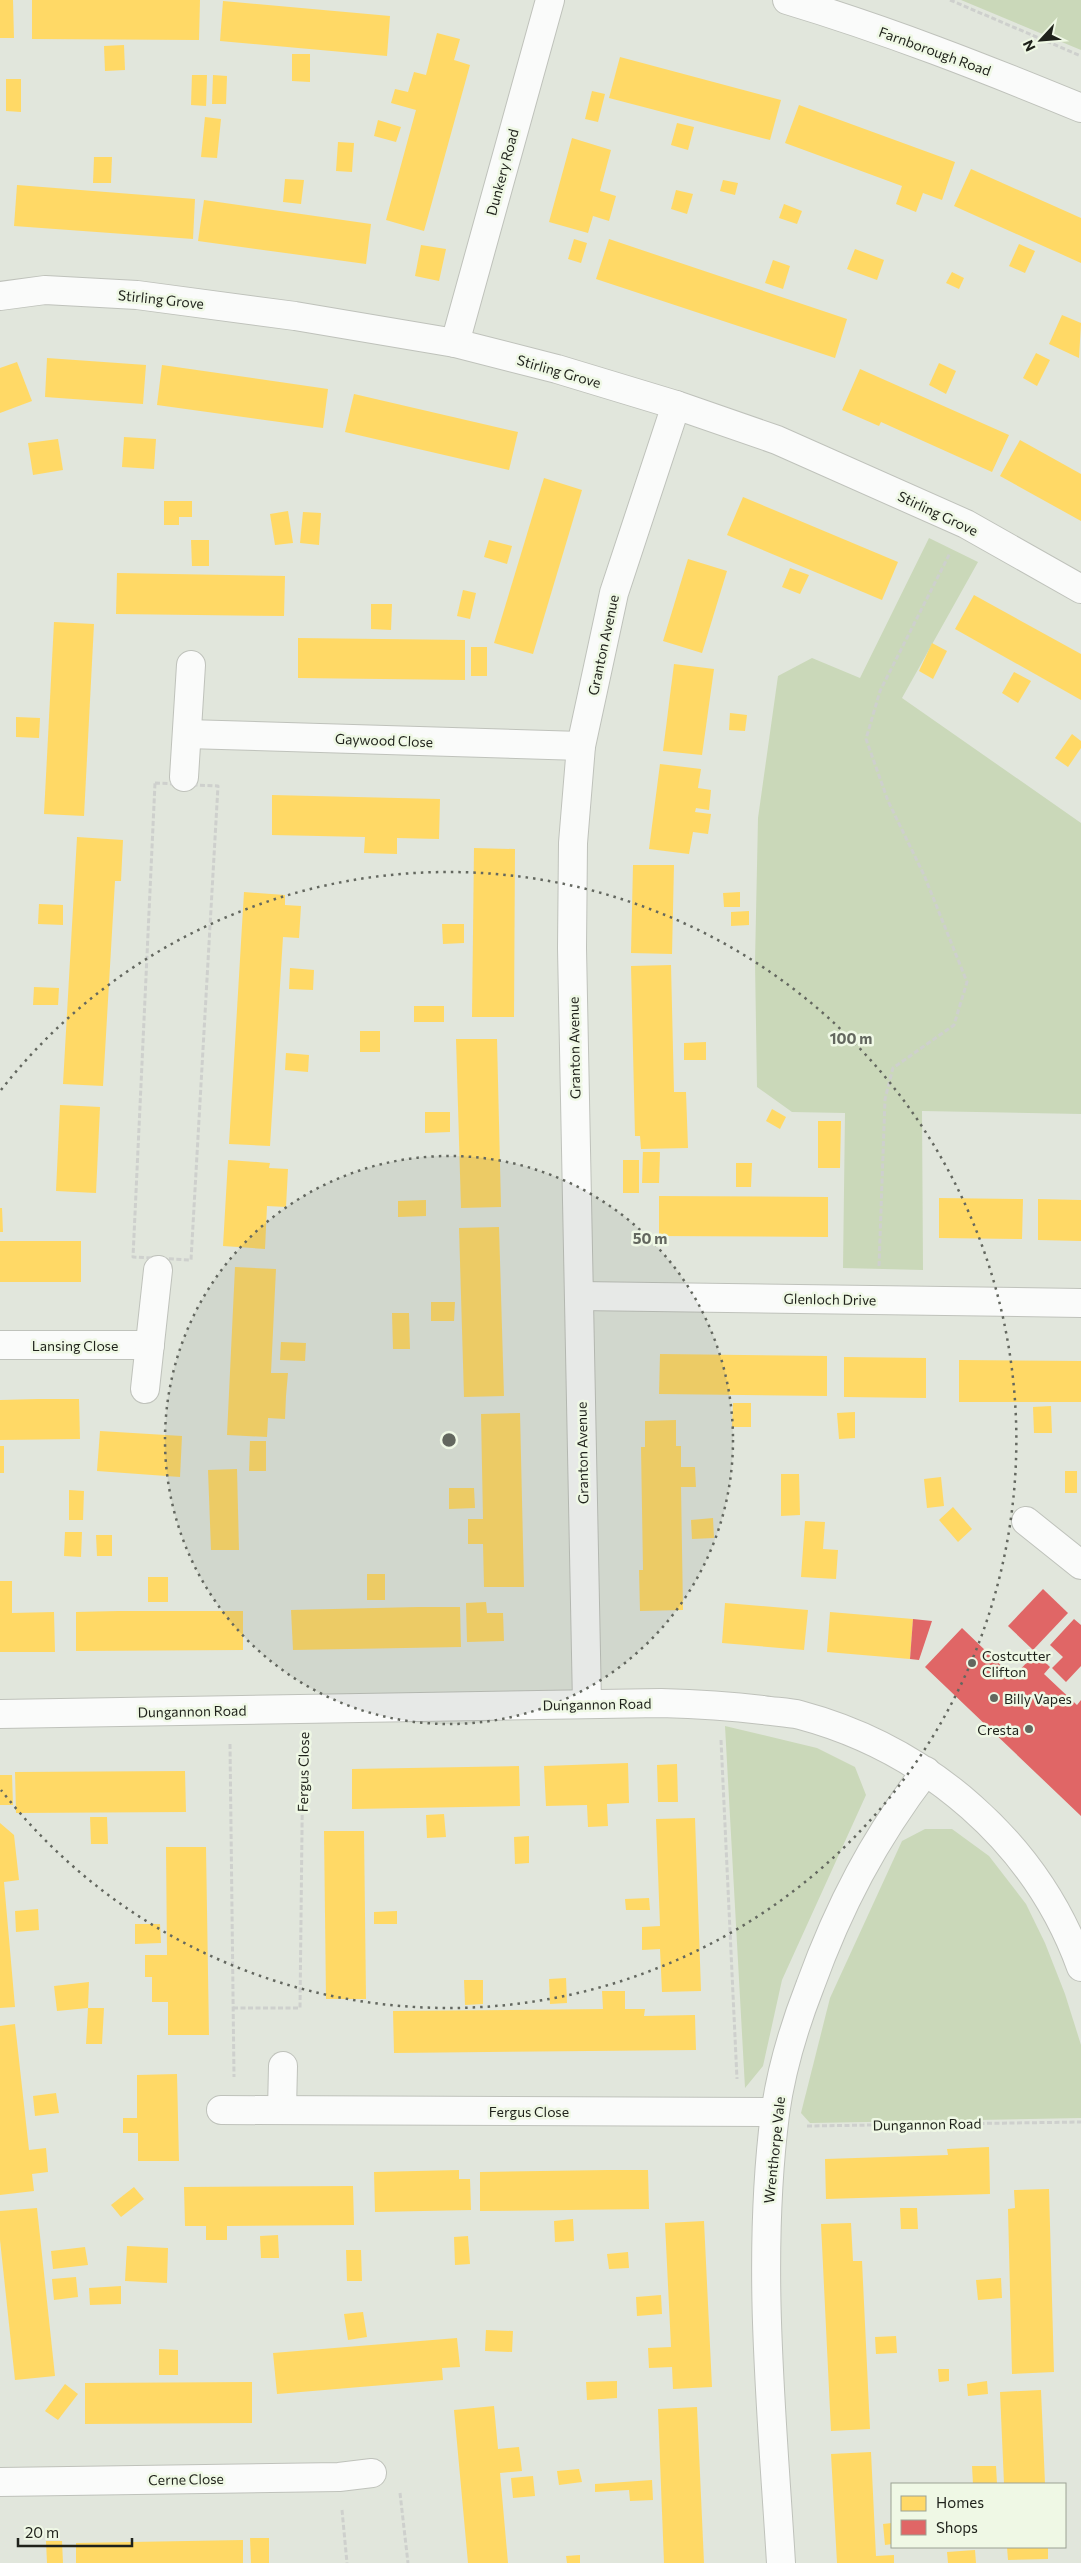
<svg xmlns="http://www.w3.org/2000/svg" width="1081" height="2563" font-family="Commissioner,sans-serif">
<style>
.green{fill:#cad8b9}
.homes{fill:#ffd966}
.shops{fill:#e06666}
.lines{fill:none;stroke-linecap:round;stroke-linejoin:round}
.minor-casing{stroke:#bfc2bb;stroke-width:30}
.path{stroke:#ced0cd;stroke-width:3;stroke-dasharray:5 2.5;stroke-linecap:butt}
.minor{stroke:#fafbfa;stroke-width:28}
.ring{fill:none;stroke:#63675f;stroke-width:2.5;stroke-dasharray:2.5 5}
.poi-dot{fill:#63675f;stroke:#eff8e5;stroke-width:2}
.labels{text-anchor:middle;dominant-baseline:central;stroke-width:5;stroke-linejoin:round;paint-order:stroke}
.street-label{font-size:14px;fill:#1f221b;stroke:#eff8e5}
.poi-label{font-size:14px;fill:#1f221b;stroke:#eff8e5;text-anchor:start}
.centre{fill:#63675f;stroke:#eff8e5;stroke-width:2.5}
.ring-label{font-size:15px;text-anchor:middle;font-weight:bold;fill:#63675f;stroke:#eff8e5;stroke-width:5;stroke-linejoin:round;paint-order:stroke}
</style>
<rect width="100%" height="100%" fill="#e1e6dc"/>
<!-- green -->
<g class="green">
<path d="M961,0H1081V50Z"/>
<path d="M929,538L978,562L902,698L1081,823V1114L922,1111L923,1270L843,1268L845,1113L792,1112L757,1087L755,962L758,818L778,676L812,658L860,678Z"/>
<path d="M725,1726L817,1748L855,1767L866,1795L782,1980L763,2066L745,2088Z"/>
<path d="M925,1829H952L989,1856L1026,1904L1045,1943L1065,1994L1081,2045V2118L810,2123L801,2113L830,1998L902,1841Z"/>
</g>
<!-- homes -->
<g class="homes">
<path d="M0,0H13L14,38H0Z"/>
<path d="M32,0H200L199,40L32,39Z"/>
<path d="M223,1L390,16L387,56L220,41Z"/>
<path d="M437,33L460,39L454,60L470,65L424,231L386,220L416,110L391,103L395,89L408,92L414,72L426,75Z"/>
<path d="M124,45L125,70L105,71L104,46Z"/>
<path d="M292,54H310V82L292,81Z"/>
<path d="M620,57L781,100L770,140L609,98Z"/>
<path d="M192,75H207L206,106L191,105Z"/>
<path d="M213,75L227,76L226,104H212Z"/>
<path d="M6,79H21V112L6,111Z"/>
<path d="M592,91L605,94L598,122L585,119Z"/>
<path d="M799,105L955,162L942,200L923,193L916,212L896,204L902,186L785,143Z"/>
<path d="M205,117L221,119L217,158L201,157Z"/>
<path d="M378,120L401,127L396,142L374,136Z"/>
<path d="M677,123L694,127L688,150L671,145Z"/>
<path d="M572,138L611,150L600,191L616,196L609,221L593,216L588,233L549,222Z"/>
<path d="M338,142L354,143L352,172L336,171Z"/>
<path d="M94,157H112L111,183H93Z"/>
<path d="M971,169L1081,218V263L954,206Z"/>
<path d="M285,179L304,180L301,204L283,202Z"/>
<path d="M723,180L738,183L735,195L720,191Z"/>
<path d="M17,185L195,199L193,239L14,226Z"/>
<path d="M676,190L693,194L687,214L671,209Z"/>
<path d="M204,200L371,224L366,264L198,241Z"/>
<path d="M784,204L802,211L797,224L779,218Z"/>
<path d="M574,239L587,243L581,263L568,259Z"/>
<path d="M609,239L847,319L835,358L596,279Z"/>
<path d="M1019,244L1035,251L1025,273L1009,266Z"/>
<path d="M421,245L446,249L439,281L415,276Z"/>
<path d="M855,249L884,260L877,280L847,269Z"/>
<path d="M773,260L790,266L783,289L765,283Z"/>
<path d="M952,272L964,278L959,289L946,283Z"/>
<path d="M1062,315L1081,323L1079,358L1049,344Z"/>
<path d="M1036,353L1050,360L1037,386L1023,378Z"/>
<path d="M47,358L146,365L143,404L45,397Z"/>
<path d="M17,362L32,401L0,413V368Z"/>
<path d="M939,363L956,371L946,394L929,385Z"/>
<path d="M162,365L328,389L323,428L157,405Z"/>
<path d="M860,369L1009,435L992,472L881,422L879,426L842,410Z"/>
<path d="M354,394L518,432L509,470L345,432Z"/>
<path d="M124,437L156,439L154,469L122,467Z"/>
<path d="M58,439L63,470L33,475L28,443Z"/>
<path d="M1020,440L1081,474V521L1000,476Z"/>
<path d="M544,478L582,490L533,654L494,643Z"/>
<path d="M743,497L898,562L882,600L727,535Z"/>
<path d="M164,501H192V517H179V525H164Z"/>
<path d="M288,511L293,543L275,545L270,514Z"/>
<path d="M303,512L321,513L319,545L300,543Z"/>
<path d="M191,540H209V566H192Z"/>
<path d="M489,540L512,546L507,564L484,557Z"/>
<path d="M688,559L727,571L702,653L663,641Z"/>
<path d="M790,568L809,575L800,594L782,587Z"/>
<path d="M117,573L285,576L284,616L116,614Z"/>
<path d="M463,590L476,593L470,619L457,616Z"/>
<path d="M974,595L1081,654V700L955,629Z"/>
<path d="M371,604H392L391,630L371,629Z"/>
<path d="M54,622L94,624L84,816L44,814Z"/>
<path d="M298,638L465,640V680L298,678Z"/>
<path d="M932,643L947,651L933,679L919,671Z"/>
<rect x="471" y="647" width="16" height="29"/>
<path d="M674,664L714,669L702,755L663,751Z"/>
<path d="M1014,672L1031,681L1018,703L1002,693Z"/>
<path d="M730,713L747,715L745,731L729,730Z"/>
<path d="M16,717L40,718L39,738L16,737Z"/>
<path d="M1072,734L1081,741V748L1068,767L1055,758Z"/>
<path d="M660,764L701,769L698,788L711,790L709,810L696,808L695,812L711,814L708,834L693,832L689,854L649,849Z"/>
<path d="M272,795L440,799L439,839L397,838V854L364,853L365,837L272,835Z"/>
<path d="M77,837L123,840L121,881H115L103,1086L63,1084Z"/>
<path d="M474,848L515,849L514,1017H472Z"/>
<path d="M633,865H674L672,954L631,953Z"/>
<path d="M244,892L285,895V905L301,906L299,938L283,937L270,1146L229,1144Z"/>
<path d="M740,892V907H724L723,893Z"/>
<path d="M39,904L63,905V925L38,924Z"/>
<path d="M749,911V925L731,926V912Z"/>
<path d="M442,924H464V943L443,944Z"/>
<path d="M671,965L674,1092H686L688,1148L641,1149L640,1136H635L631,966Z"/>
<path d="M290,968L314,970L313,990L289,989Z"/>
<path d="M34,987L59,988L58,1005H33Z"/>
<rect x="414" y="1006" width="30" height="16"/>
<rect x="360" y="1031" width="20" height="21"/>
<path d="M456,1039H497L501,1207L461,1208Z"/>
<path d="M706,1042V1060H684V1043Z"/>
<path d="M286,1053L309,1055L308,1072L285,1070Z"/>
<path d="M60,1105L100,1107L96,1193L56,1191Z"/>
<path d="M772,1109L786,1117L780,1129L766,1121Z"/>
<path d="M425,1112H450V1132L425,1133Z"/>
<path d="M818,1121H841L840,1168H818Z"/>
<path d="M643,1152H660L659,1183H642Z"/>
<path d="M228,1160L270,1163L269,1168L288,1169L286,1207L267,1206L265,1249L223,1246Z"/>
<rect x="623" y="1160" width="16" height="33"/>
<path d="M736,1163H752L751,1187H736Z"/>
<path d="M659,1196L828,1197V1237L659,1236Z"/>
<path d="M939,1198L1023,1199L1022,1239L939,1238Z"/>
<path d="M1038,1199L1081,1200V1241L1038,1240Z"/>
<path d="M426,1200V1216L398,1217V1201Z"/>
<path d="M0,1208H2L3,1232H0Z"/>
<path d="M499,1227L504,1396L464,1397L459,1228Z"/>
<rect x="0" y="1241" width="81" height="41"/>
<path d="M235,1267L276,1269L271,1373H288L286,1396L285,1419L268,1418L267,1437L227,1435Z"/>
<path d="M431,1302H455L454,1321H431Z"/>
<path d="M392,1313H409L410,1349H393Z"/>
<path d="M281,1342L306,1343L305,1361L280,1360Z"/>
<path d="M660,1354L827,1356V1396L659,1394Z"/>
<path d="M844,1357L926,1358V1398L844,1397Z"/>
<path d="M959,1360L1081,1361V1402H959Z"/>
<path d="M38,1399H79L80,1439L0,1440V1400Z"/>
<path d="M733,1403H751V1427H732Z"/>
<path d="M1051,1406L1052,1433H1034L1033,1407Z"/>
<path d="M855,1412V1438L839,1439L837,1413Z"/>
<path d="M520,1413L524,1587H484L483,1544H468V1519H483L481,1414Z"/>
<path d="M676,1420V1446H681V1467H695L696,1487H681L683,1610L640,1611L639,1570H643L641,1447H645V1421Z"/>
<path d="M100,1431L182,1436L180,1477L97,1471Z"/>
<path d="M250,1441H266V1471H249Z"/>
<rect x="0" y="1446" width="4" height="27"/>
<path d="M237,1469L239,1550H211L208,1470Z"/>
<rect x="1065" y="1471" width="12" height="22"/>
<path d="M781,1474H799L800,1515L781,1516Z"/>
<path d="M941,1477L944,1506L927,1508L924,1479Z"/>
<path d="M449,1488H474L475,1508L449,1509Z"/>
<path d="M69,1490L84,1491L83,1520H69Z"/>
<path d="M953,1507L972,1529L958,1542L939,1520Z"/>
<path d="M713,1518L714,1538L692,1539L691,1520Z"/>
<path d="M805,1521L825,1522L823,1549L838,1550L836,1579L801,1577Z"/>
<path d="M65,1532H82L81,1557L64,1556Z"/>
<path d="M96,1535H112V1556H97Z"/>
<rect x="367" y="1574" width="18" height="26"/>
<rect x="148" y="1577" width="20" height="25"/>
<path d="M0,1581H12V1613L54,1612L55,1652H0Z"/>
<path d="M486,1602L487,1613H503L504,1641L467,1642L466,1603Z"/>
<path d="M725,1603L808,1610L804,1650L722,1643Z"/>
<path d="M418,1607H460L461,1647L293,1650L291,1610Z"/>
<path d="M118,1611H243V1650L76,1651V1612Z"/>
<path d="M830,1612L913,1619L910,1659L827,1652Z"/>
<path d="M628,1763L629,1803L607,1804L608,1826L588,1827L587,1805L546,1806L544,1766Z"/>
<path d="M677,1764L678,1802H658L657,1765Z"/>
<path d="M519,1766L520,1806L352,1809V1769Z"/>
<path d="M185,1771L186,1812L16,1813L15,1772Z"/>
<path d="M0,1775H12L13,1805H0Z"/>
<path d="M444,1814L446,1837L427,1838L426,1815Z"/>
<path d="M90,1817H107L108,1844H91Z"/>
<path d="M695,1818L701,1991L662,1992L660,1949L642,1950V1927L660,1926L656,1819Z"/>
<path d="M0,1823L14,1835L19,1880L4,1882L15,2007L0,2008Z"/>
<path d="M324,1831H364L366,1999H326Z"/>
<path d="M529,1836V1863L515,1864L514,1837Z"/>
<path d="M166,1847H206L209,2035H168V2002H152V1977H145V1955H167Z"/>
<path d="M649,1898L650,1910H626L625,1899Z"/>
<path d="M38,1909L39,1930L16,1932L15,1911Z"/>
<path d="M397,1911V1924H374V1912Z"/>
<path d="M135,1924H160L161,1943L135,1944Z"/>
<path d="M566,1978L567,2003L550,2004L549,1979Z"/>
<path d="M464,1980H483V2004L465,2005Z"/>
<path d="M89,1982L88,2008L57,2011L54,1986Z"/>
<path d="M602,1991H625V2009H645L644,2016L695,2015L696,2050L394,2053L393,2011L603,2009Z"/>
<path d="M88,2008H104L102,2044H86Z"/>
<path d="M15,2024L29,2150L46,2148L48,2172L32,2174L34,2191L0,2195V2026Z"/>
<path d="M177,2074L179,2161H138V2133H123V2118H137V2075Z"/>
<path d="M56,2093L59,2113L35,2116L33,2096Z"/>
<path d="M989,2147L990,2194L826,2199L825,2159L948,2155L947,2149Z"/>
<path d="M459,2170V2179H470L471,2210L375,2212L374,2172Z"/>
<path d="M607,2170H648L649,2209L480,2211V2172Z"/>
<path d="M353,2186L354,2225L227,2226V2240H206V2226H185L184,2187Z"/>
<path d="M134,2187L144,2199L121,2217L111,2205Z"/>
<path d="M1049,2189L1054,2372L1012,2374L1008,2209L1015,2208L1014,2190Z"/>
<path d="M37,2208L55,2376L15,2380L0,2240V2211Z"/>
<path d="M900,2208H917L918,2229H901Z"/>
<path d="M573,2219L574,2241L555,2242L554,2221Z"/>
<path d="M704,2221L712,2387L673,2389L672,2367L649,2368L648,2348L671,2347L665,2223Z"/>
<path d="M851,2223L853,2261H862L870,2429L831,2431L821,2224Z"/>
<path d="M278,2235L279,2258H261L260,2236Z"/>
<path d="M468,2236L470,2264L455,2265L454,2237Z"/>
<path d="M127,2246L168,2248L167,2283L125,2281Z"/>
<path d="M85,2247L88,2265L53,2269L51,2251Z"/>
<path d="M346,2250H361L362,2281H347Z"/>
<path d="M628,2252L629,2268L609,2269L607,2254Z"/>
<path d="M76,2277L78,2297L54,2300L52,2279Z"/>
<path d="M1001,2278L1002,2298L978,2300L976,2280Z"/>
<path d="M121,2286V2304L90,2305L89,2288Z"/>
<path d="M661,2295L662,2314L637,2316L636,2297Z"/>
<path d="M363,2312L367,2337L348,2340L344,2314Z"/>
<path d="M486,2330L513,2331L512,2352L485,2351Z"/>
<path d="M896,2336L897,2353L876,2354L875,2337Z"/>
<path d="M457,2338L460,2367L442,2368L443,2380L277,2394L273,2353Z"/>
<path d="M159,2349L178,2350V2375H159Z"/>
<path d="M938,2369H949V2381L939,2382Z"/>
<path d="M617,2381V2398L587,2400L586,2382Z"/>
<path d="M987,2381L988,2394L968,2396L967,2384Z"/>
<path d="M252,2382V2423L85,2424V2383Z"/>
<path d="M65,2384L78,2394L58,2420L45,2411Z"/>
<path d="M1041,2390L1045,2484H1004L1000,2392Z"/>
<path d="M494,2406L498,2449L519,2447L522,2471L500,2473L508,2563H468L454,2410Z"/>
<path d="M697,2407L704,2563H664L658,2409Z"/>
<path d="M871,2452L876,2556L894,2555V2563H837L831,2454Z"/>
<path d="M972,2466H996L997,2484H973Z"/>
<path d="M579,2469L582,2482L559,2485L557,2471Z"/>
<path d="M533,2476L535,2496L513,2498L511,2478Z"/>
<path d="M652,2480L653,2500L630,2501L629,2490L595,2492V2484Z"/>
<path d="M892,2523V2544L885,2545L883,2524Z"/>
<path d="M250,2538H269V2563H251Z"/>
<path d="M243,2540V2563H76V2543Z"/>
<path d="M46,2541H62L63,2563H47Z"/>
<path d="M1007,2547H1048V2559L1008,2560Z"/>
<path d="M975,2550L976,2563H948L947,2552Z"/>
<path d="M580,2555V2563H567L566,2556Z"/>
</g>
<!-- shops -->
<g class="shops">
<path d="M1043,1589L1068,1613L1033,1650L1008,1626Z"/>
<path d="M913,1619L932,1621L919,1660L910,1659Z"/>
<path d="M1074,1619L1081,1625V1666L1066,1682L1052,1668L1063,1657L1050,1645Z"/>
<path d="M962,1628L1013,1677L1036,1653L1050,1667L1044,1674L1077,1705L1081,1700V1816L925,1667Z"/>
</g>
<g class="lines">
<defs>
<g id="minor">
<path d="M787,0C887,30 984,68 1081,108"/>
<path d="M0,296L45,290L137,295L295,316L455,343L557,369L676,405L777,440L966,524L1081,589"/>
<path d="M455,343L550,0"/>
<path d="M187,734L581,746"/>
<path d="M184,777L191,665"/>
<path d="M579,1296L1081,1303"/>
<path d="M0,1345H150"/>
<path d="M145,1389L158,1270"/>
<path d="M1026,1521L1081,1565"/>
<path d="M587,1704L572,948L573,843L581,746L614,593L676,405"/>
<path d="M0,1714L661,1703C695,1704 729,1706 763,1710C775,1712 788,1712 800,1715C927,1749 1036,1842 1081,1967"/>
<path d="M221,2110L775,2112"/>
<path d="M282,2110L283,2066"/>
<path d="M0,2482L339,2477L372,2473"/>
<path d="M781,2563C772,2414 756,2263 775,2114C781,2070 794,2027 810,1986C839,1906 874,1839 926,1771"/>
</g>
</defs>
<!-- minor casing -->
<use href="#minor" class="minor-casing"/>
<!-- path -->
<g class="path">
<path d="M950,0L1081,56"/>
<path d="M155,783L218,786L191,1260L133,1257Z"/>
<path d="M879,1266L885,1099L893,1068L954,1025L967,982L924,875L888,801L866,739L880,691L950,553"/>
<path d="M721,1740L737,2079"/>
<path d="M230,1744L234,2077"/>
<path d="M233,2008H300L303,1741"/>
<path d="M807,2126L1081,2122"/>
<path d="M400,2493L408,2563"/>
<path d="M342,2510L347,2563"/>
</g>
<!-- minor -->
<use href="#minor" class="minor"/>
</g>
<!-- distance rings -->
<circle cx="449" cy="1440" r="284" fill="#63675f" fill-opacity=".12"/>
<g class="ring">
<circle cx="449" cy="1440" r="284"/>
<path d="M1 1090A568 568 0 1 1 1 1790"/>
</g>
<!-- markers -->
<g class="poi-dot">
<circle cx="972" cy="1663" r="5"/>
<circle cx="994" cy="1698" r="5"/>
<circle cx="1029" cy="1729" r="5"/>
</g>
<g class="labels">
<!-- street labels -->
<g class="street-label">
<text transform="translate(935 51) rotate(20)">Farnborough Road</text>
<text transform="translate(502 172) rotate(-75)">Dunkery Road</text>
<text transform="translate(161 299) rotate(6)">Stirling Grove</text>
<text transform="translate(559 371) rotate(16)">Stirling Grove</text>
<text transform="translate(938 513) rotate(25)">Stirling Grove</text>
<text transform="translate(603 645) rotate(-78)">Granton Avenue</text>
<text transform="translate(384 740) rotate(2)">Gaywood Close</text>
<text transform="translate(574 1048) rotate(-91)">Granton Avenue</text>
<text transform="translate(830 1299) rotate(1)">Glenloch Drive</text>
<text x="75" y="1345">Lansing Close</text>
<text transform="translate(582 1453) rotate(-91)">Granton Avenue</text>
<text transform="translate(597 1704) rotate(-1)">Dungannon Road</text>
<text transform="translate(192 1711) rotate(-1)">Dungannon Road</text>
<text transform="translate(303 1772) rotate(-89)">Fergus Close</text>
<text x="529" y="2111">Fergus Close</text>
<text transform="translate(927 2124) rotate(-1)">Dungannon Road</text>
<text transform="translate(774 2150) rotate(-84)">Wrenthorpe Vale</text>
<text transform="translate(186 2479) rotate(-1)">Cerne Close</text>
</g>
<!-- poi labels -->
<g class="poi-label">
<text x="982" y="1655">Costcutter<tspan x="982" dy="16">Clifton</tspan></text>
<text x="1004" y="1698">Billy Vapes</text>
<text x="1019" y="1729" text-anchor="end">Cresta</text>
</g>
</g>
<circle cx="449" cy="1440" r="8" class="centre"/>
<g class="ring-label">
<text x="851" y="1044">100 m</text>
<text x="650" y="1244">50 m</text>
</g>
<!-- legend -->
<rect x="891" y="2483" width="175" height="65" fill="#eff8e5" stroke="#9ca294"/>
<rect x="901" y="2496" width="25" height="15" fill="#ffd966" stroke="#9ca294"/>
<text x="936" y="2508" font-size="15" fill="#1f221b">Homes</text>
<rect x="901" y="2520" width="25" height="15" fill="#e06666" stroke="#9ca294"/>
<text x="936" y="2533" font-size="15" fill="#1f221b">Shops</text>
<!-- north arrow -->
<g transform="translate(1041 40) rotate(244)" stroke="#eff8e5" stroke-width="4" paint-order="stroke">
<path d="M0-4L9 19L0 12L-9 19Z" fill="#1f221b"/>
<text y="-8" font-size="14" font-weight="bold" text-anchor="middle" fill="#1f221b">N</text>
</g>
<!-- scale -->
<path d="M18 2538v8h114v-8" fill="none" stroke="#1f221b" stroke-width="2.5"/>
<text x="25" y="2538" font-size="15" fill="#1f221b" stroke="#eff8e5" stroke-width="4" paint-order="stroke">20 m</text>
</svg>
